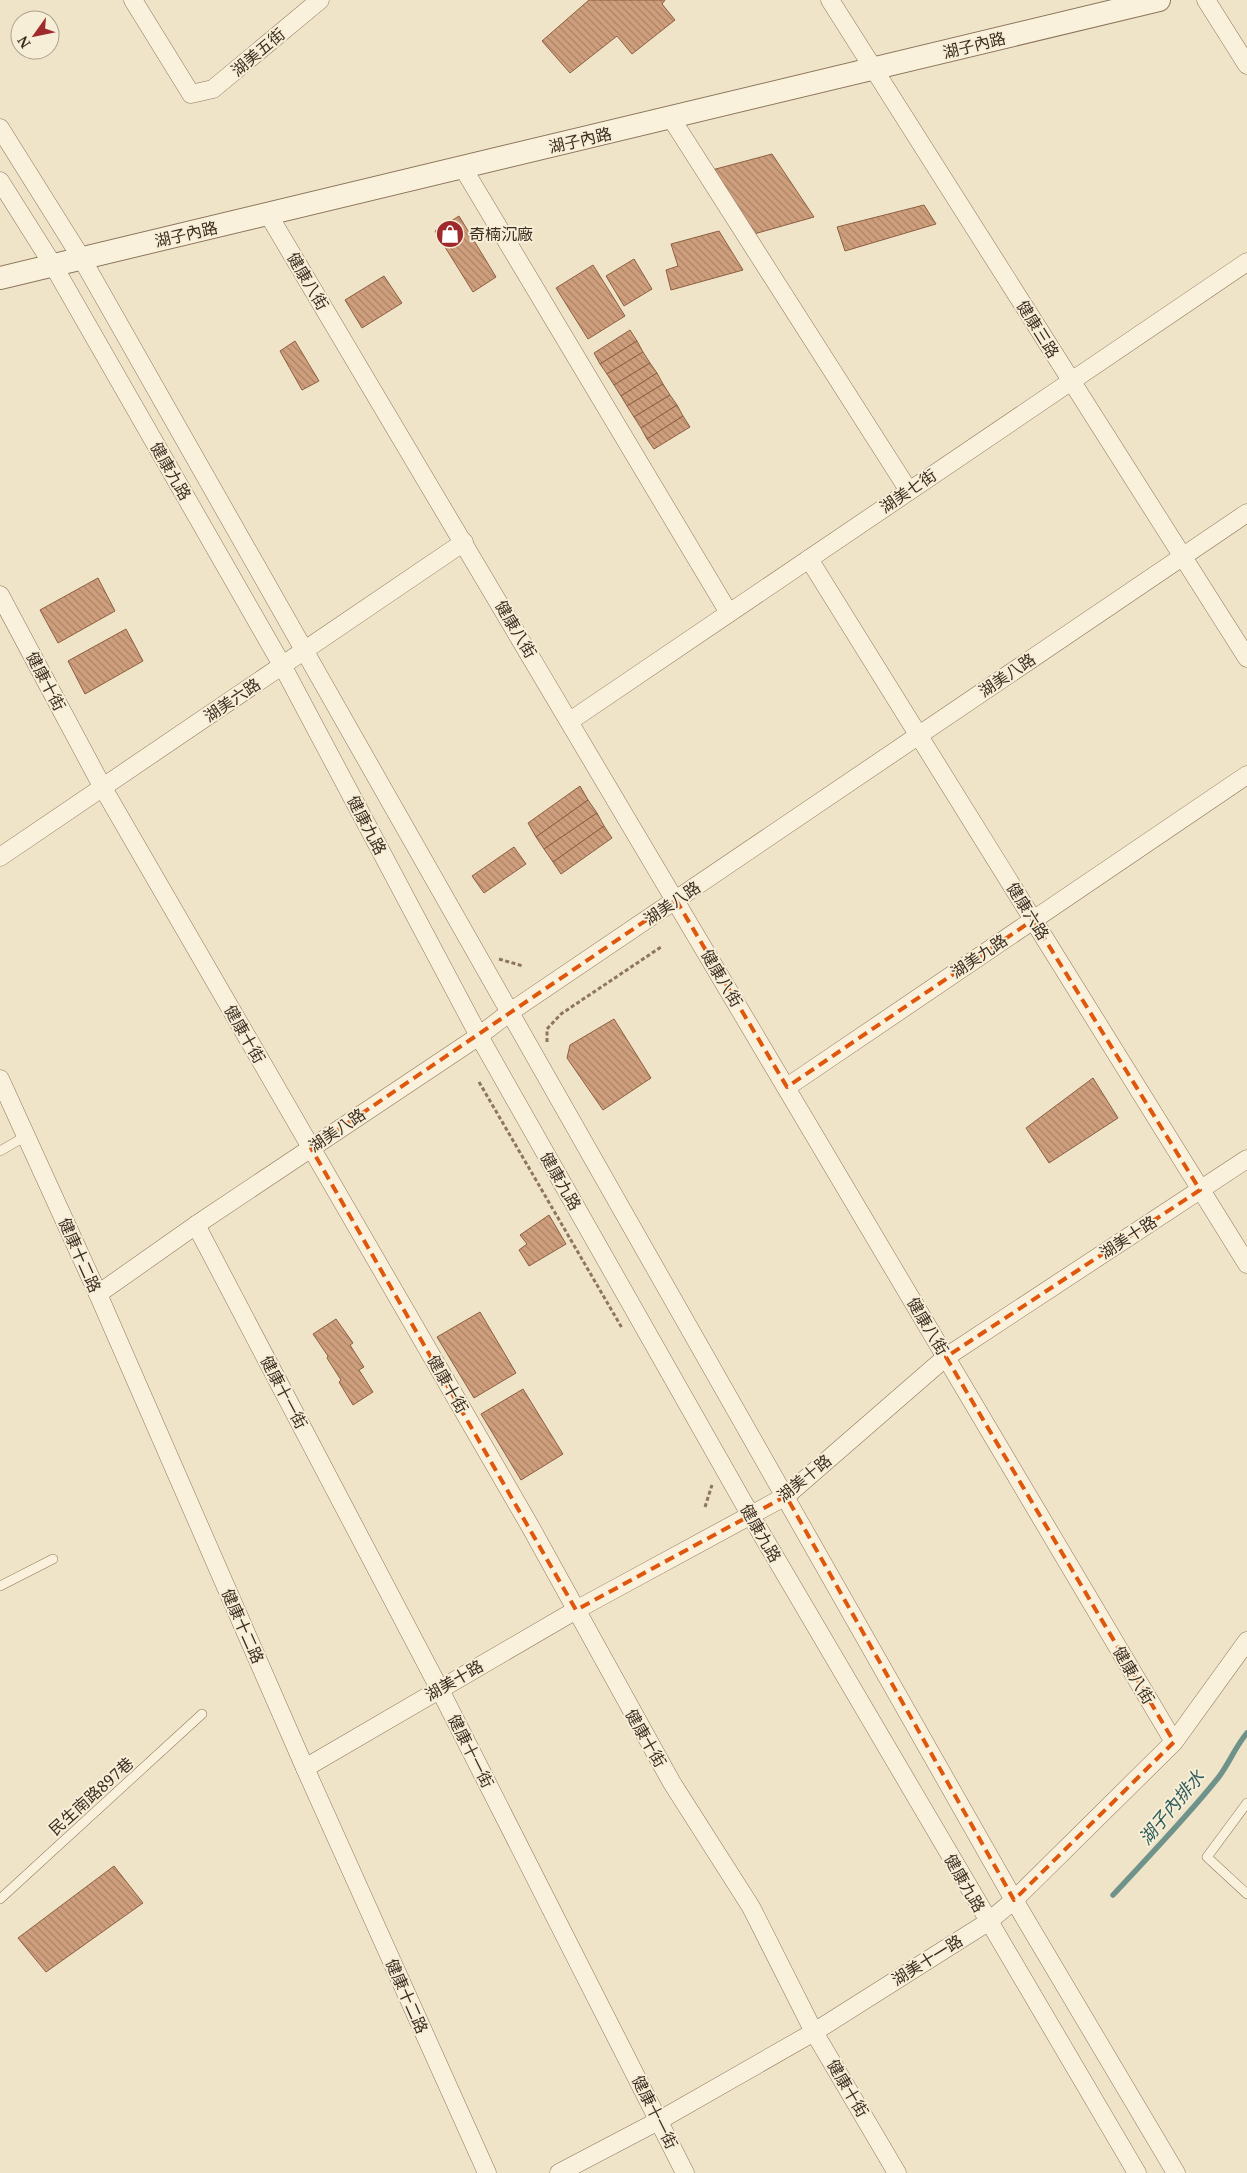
<svg xmlns="http://www.w3.org/2000/svg" width="1247" height="2173" font-family="'Noto Serif','Noto Sans TC',serif">
<style>
.lines{fill:none;stroke-linecap:round;stroke-linejoin:round}
.stream{stroke:#6f938a;stroke-width:5.5}
.building{fill:url(#building-back-hatch);stroke:#8d5f41}
.service-casing{stroke:#8d765c;stroke-width:10}
.minor-casing{stroke:#8d765c;stroke-width:19}
.tertiary-casing{stroke:#8d765c;stroke-width:24}
.path{stroke:#8d765c;stroke-width:3;stroke-dasharray:4 2.5;stroke-linecap:butt}
.service{stroke:#faf1dc;stroke-width:9}
.minor{stroke:#faf1dc;stroke-width:18}
.tertiary{stroke:#faf1dc;stroke-width:22}
.marked{fill:none;stroke:#df570d;stroke-width:4;stroke-dasharray:10 6;stroke-linejoin:round}
.labels{text-anchor:middle;dominant-baseline:central;stroke-width:4;stroke-linejoin:round;paint-order:stroke}
.street-label{font-size:16px;fill:#3d2e20;stroke:#f7eed8}
.poi-label{font-size:16px;fill:#3d2e20;stroke:#f7eed8;text-anchor:start}
.water-label{font-size:18px;font-style:italic;fill:#2f5d5a;stroke:#f7eed8}
</style>
<defs>
<pattern id="building-back-hatch" width="6" height="6" patternUnits="userSpaceOnUse" patternTransform="scale(1.25)"><rect width="6" height="6" fill="#cf9f7d"/><path d="M-1 5l2 2M0 0l6 6M5-1l2 2" fill="none" stroke="#a98266"/></pattern>
</defs>
<rect width="100%" height="100%" fill="#f0e4c8"/>
<g class="lines">
<!-- stream -->
<path class="stream" d="M1113,1895C1148,1857 1185,1819 1218,1778C1229,1764 1235,1747 1247,1733"/>
</g>
<!-- building -->
<g class="building">
<path d="M589,0H665L662,4L675,20L632,54L617,36L570,73L542,41Z"/>
<path d="M772,154L814,217L754,234L712,170Z"/>
<path d="M924,205L936,224L845,251L837,227Z"/>
<path d="M459,216L496,277L473,292L435,231Z"/>
<path d="M719,231L743,270L671,290L666,270L678,266L671,244Z"/>
<path d="M634,259L652,289L624,306L606,276Z"/>
<path d="M593,265L625,316L588,339L556,288Z"/>
<path d="M384,276L402,303L362,328L345,300Z"/>
<path d="M630,330L637,341L600,364L594,353Z"/>
<path d="M295,341L319,381L302,390L280,351Z"/>
<path d="M637,341L643,352L607,374L600,364Z"/>
<path d="M643,352L650,363L614,385L607,374Z"/>
<path d="M650,363L657,373L621,396L614,385Z"/>
<path d="M657,373L663,384L627,406L621,396Z"/>
<path d="M663,384L670,395L634,417L627,406Z"/>
<path d="M670,395L677,405L641,428L634,417Z"/>
<path d="M677,405L683,416L647,439L641,428Z"/>
<path d="M683,416L690,427L654,449L647,439Z"/>
<path d="M98,578L115,611L58,643L40,610Z"/>
<path d="M126,629L143,661L85,694L68,661Z"/>
<path d="M580,786L588,800L536,837L528,823Z"/>
<path d="M588,800L597,813L544,849L536,837Z"/>
<path d="M597,813L604,826L553,862L544,849Z"/>
<path d="M604,826L612,838L561,874L553,862Z"/>
<path d="M514,847L526,864L484,893L472,876Z"/>
<path d="M614,1019L651,1078L603,1110L567,1058L570,1045Z"/>
<path d="M1093,1078L1118,1118L1049,1163L1026,1128Z"/>
<path d="M549,1215L566,1244L529,1266L519,1250L527,1244L520,1235Z"/>
<path d="M480,1312L516,1373L474,1398L437,1337Z"/>
<path d="M336,1319L353,1343L350,1345L364,1367L359,1370L373,1392L353,1405L339,1382L341,1380L327,1358L328,1356L313,1334Z"/>
<path d="M523,1389L563,1454L521,1480L481,1414Z"/>
<path d="M114,1866L143,1903L46,1972L18,1938Z"/>
</g>
<g class="lines">
<defs>
<g id="service">
<path d="M0,1151L26,1136"/>
<path d="M0,1586L53,1559"/>
<path d="M1247,1803L1207,1857L1247,1894"/>
<path d="M0,1899L202,1714"/>
</g>
<g id="minor">
<path d="M133,0L191,94L213,89L320,0"/>
<path d="M830,0L1247,658"/>
<path d="M1206,0L1247,65"/>
<path d="M671,118L909,491"/>
<path d="M0,128L82,259L1014,1900L1176,2173"/>
<path d="M463,168L729,613"/>
<path d="M0,181L53,265L282,665L479,1036L751,1516L1137,2173"/>
<path d="M268,214L1174,1742"/>
<path d="M809,559L1247,1264"/>
<path d="M0,595L103,788L530,1526L672,1783L751,1907L814,2032L897,2173"/>
<path d="M570,721L1247,262"/>
<path d="M0,857L464,542"/>
<path d="M0,1079L98,1294L305,1768L487,2173"/>
<path d="M787,1087L1247,775"/>
<path d="M196,1225L439,1688L685,2173"/>
<path d="M98,1294L196,1225L479,1036L510,1012L1247,513"/>
<path d="M305,1768L576,1610L786,1496L946,1357L1247,1159"/>
<path d="M559,2173L660,2120L814,2032L988,1922L1014,1900L1174,1742L1247,1641"/>
</g>
<path id="tertiary" d="M0,278L1159,0"/>
</defs>
<!-- service casing -->
<use href="#service" class="service-casing"/>
<!-- minor casing -->
<use href="#minor" class="minor-casing"/>
<!-- tertiary casing -->
<use href="#tertiary" class="tertiary-casing"/>
<!-- path -->
<g class="path">
<path d="M499,959L523,966"/>
<path d="M547,1042V1029L561,1014L661,947"/>
<path d="M479,1082L622,1328"/>
<path d="M705,1507L712,1485"/>
</g>
<!-- service -->
<use href="#service" class="service"/>
<!-- minor -->
<use href="#minor" class="minor"/>
<!-- tertiary -->
<use href="#tertiary" class="tertiary"/>
</g>
<!-- marked area -->
<path class="marked" d="M676,900L787,1087L1033,920L1200,1190L946,1357L1174,1742L1014,1900L786,1496L576,1610L311,1148Z"/>
<!-- icons -->
<defs>
<symbol id="shop-disc" viewBox="-11 -11 22 22"><circle r="9.5" fill="#9e2a2b" stroke="#f7eed8"/><path d="M-5-2.5h2.3a2.7 3.5 0 0 1 5.4 0H5L5.5 6h-11ZM-1.5-2.5h3a1.5 2.3 0 0 0-3 0Z" fill="#fff"/></symbol>
</defs>
<g fill-rule="evenodd">
<use href="#shop-disc" x="434" y="218" width="32" height="32"/>
</g>
<g class="labels">
<!-- street labels -->
<g class="street-label">
<text transform="translate(974 45) rotate(-14)">湖子內路</text>
<text transform="translate(258 52) rotate(-40)">湖美五街</text>
<text transform="translate(580 140) rotate(-13)">湖子內路</text>
<text transform="translate(186 234) rotate(-13)">湖子內路</text>
<text transform="translate(308 281) rotate(59)">健康八街</text>
<text transform="translate(1038 329) rotate(58)">健康三路</text>
<text transform="translate(171 471) rotate(60)">健康九路</text>
<text transform="translate(908 491) rotate(-34)">湖美七街</text>
<text transform="translate(516 629) rotate(59)">健康八街</text>
<text transform="translate(1007 675) rotate(-34)">湖美八路</text>
<text transform="translate(46 681) rotate(62)">健康十街</text>
<text transform="translate(232 700) rotate(-34)">湖美六路</text>
<text transform="translate(367 825) rotate(62)">健康九路</text>
<text transform="translate(672 903) rotate(-34)">湖美八路</text>
<text transform="translate(1028 911) rotate(58)">健康六路</text>
<text transform="translate(979 956) rotate(-34)">湖美九路</text>
<text transform="translate(722 978) rotate(59)">健康八街</text>
<text transform="translate(245 1034) rotate(60)">健康十街</text>
<text transform="translate(337 1130) rotate(-34)">湖美八路</text>
<text transform="translate(561 1181) rotate(60)">健康九路</text>
<text transform="translate(1128 1237) rotate(-33)">湖美十路</text>
<text transform="translate(80 1255) rotate(66)">健康十二路</text>
<text transform="translate(928 1326) rotate(59)">健康八街</text>
<text transform="translate(448 1384) rotate(60)">健康十街</text>
<text transform="translate(284 1392) rotate(62)">健康十一街</text>
<text transform="translate(804 1478) rotate(-39)">湖美十路</text>
<text transform="translate(761 1533) rotate(60)">健康九路</text>
<text transform="translate(243 1626) rotate(66)">健康十二路</text>
<text transform="translate(1134 1675) rotate(59)">健康八街</text>
<text transform="translate(454 1680) rotate(-30)">湖美十路</text>
<text transform="translate(646 1738) rotate(60)">健康十街</text>
<text transform="translate(471 1751) rotate(63)">健康十一街</text>
<text transform="translate(91 1796) rotate(-42)">民生南路897巷</text>
<text transform="translate(965 1883) rotate(60)">健康九路</text>
<text transform="translate(927 1960) rotate(-32)">湖美十一路</text>
<text transform="translate(407 1996) rotate(66)">健康十二路</text>
<text transform="translate(848 2088) rotate(59)">健康十街</text>
<text transform="translate(655 2112) rotate(63)">健康十一街</text>
</g>
<!-- poi labels -->
<g class="poi-label">
<text x="469" y="234">奇楠沉廠</text>
</g>
<!-- water labels -->
<g class="water-label">
<text transform="translate(1171 1807) rotate(-50)">湖子內排水</text>
</g>
</g>
<!-- north arrow -->
<g transform="translate(35 35) rotate(237)"><circle r="24" fill="#f7eed8" stroke="#ada18e"/>
<path d="M0-4L9 19L0 12L-9 19Z" fill="#9e2a2b"/>
<text y="-8" font-size="14" font-weight="bold" text-anchor="middle" fill="#3d2e20">N</text>
</g>
</svg>
